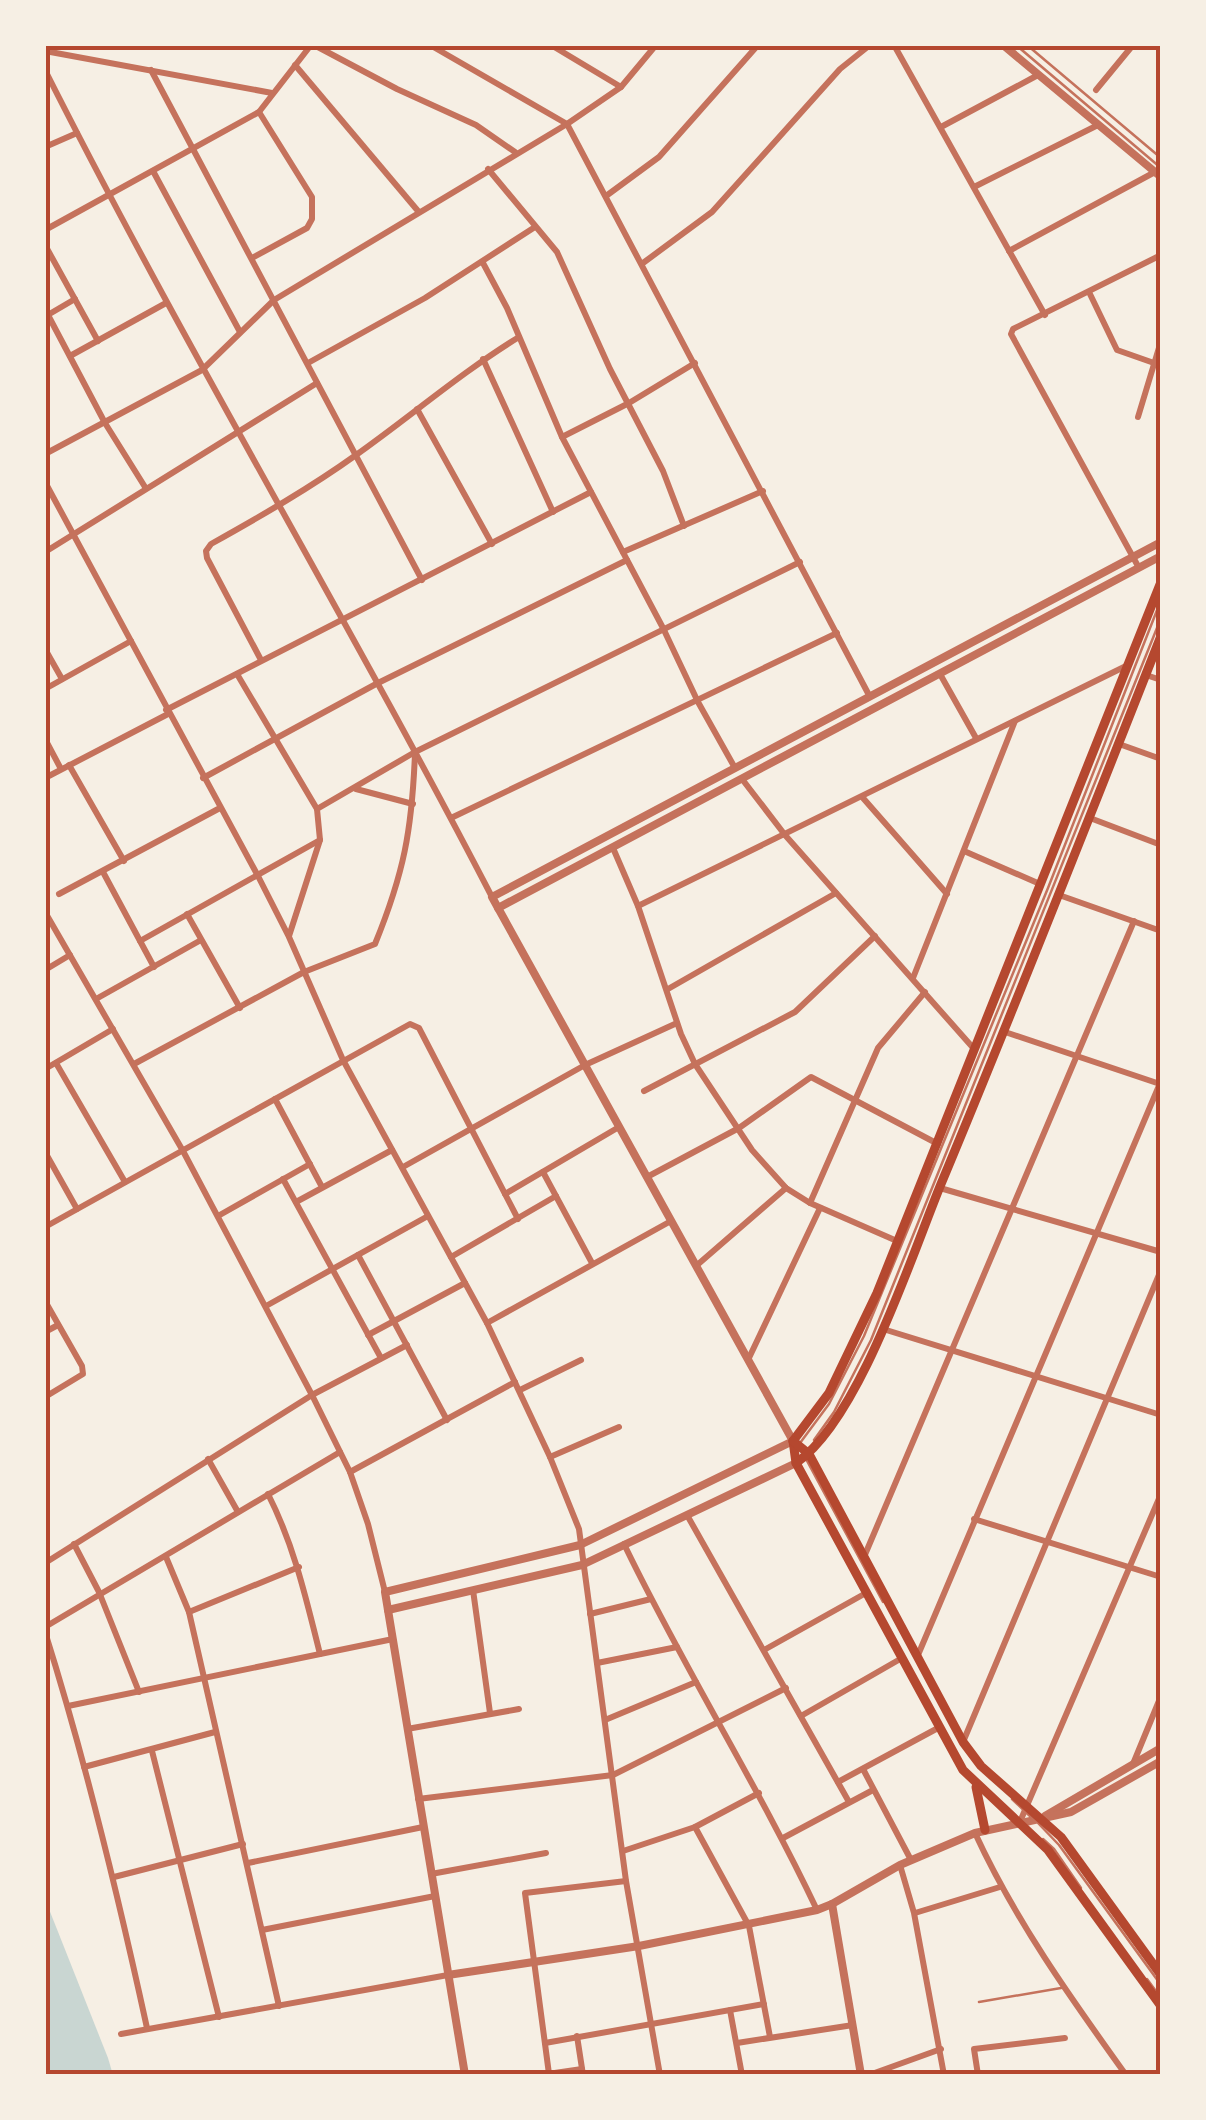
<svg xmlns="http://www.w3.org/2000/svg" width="1206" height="2120" font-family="Helvetica,sans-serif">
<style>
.water{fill:#c9d6d2}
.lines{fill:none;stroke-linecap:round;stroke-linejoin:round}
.service{stroke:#c5725c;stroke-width:2.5}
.minor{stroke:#c5725c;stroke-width:6}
.tertiary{stroke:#c5725c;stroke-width:8}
.secondary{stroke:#b5482f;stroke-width:9}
.neatline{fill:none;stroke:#b5482f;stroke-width:4}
</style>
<rect width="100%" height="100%" fill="#f6efe4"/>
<!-- water -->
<path class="water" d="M45,1899L108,2058L113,2075H45Z"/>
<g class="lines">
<!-- service -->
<g class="service">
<path d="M1016,45L1161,168"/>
<path d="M1027,45L1161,158"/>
<path d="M814,1440L834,1412L871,1340L1161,618"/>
<path d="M800,1443L829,1404L864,1336L1048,888L1161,600"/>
<path d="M806,1459L883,1602"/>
<path d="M1012,1799L1032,1818"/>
<path d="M1038,1823L1059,1845L1161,1985"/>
<path d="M1043,1839L1054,1849L1081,1888"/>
<path d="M1147,1979L1161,1998"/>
<path d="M979,2002L1061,1988"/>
</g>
<!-- minor -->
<g class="minor">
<path d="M314,45L397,89L476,125L515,152"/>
<path d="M430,45L567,124L870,697"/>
<path d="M551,45L621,87"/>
<path d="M894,45L1045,315"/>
<path d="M45,51L272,93"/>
<path d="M295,65L418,211"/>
<path d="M45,70C186,350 348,619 492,897"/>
<path d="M151,70L422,580"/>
<path d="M1096,90L1133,45"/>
<path d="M941,127L1038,75"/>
<path d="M45,147L77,133"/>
<path d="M488,169L557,252L610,369L663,471L684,526"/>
<path d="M153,171L240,332"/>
<path d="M974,187L1098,125"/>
<path d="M606,196L659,157L758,45"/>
<path d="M45,230L259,112L311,45"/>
<path d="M45,245L98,341"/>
<path d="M1009,251L1155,172"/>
<path d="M252,258L307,228L312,219V197L259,112"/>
<path d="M483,263L507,308L562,437L663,628L698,702L735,768"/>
<path d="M643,263L712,212L840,69L870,45"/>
<path d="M1089,292L1117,350L1154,363"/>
<path d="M48,315L105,423L145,487"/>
<path d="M46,316L75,299"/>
<path d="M70,356L166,303"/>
<path d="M483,359L553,512"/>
<path d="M308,363L425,298L535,227"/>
<path d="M417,409L492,544"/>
<path d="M1138,417L1161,341"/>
<path d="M562,437L629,403L695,363"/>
<path d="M45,454L202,370L274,300L567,124L621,87L656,45"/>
<path d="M45,482L258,876L289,937L343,1060L487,1323L550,1457L579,1529L626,1881L660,2075"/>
<path d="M45,552L317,383"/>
<path d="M623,552L763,491"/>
<path d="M1139,568L1011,334L1013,329L1161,255"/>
<path d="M45,649L62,679"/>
<path d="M261,660L207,558L206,551L211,544C261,516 310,488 356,455C411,416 462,372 519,337"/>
<path d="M237,674L317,809"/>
<path d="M940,674L976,738"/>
<path d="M1146,675L1161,680"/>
<path d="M45,689L131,641"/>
<path d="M166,710L591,492"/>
<path d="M45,739L61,769"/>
<path d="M1119,744L1161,759"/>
<path d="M69,765L124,861"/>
<path d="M45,778L168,714"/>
<path d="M203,778L376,684L627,560"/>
<path d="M742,779L785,835L975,1050"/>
<path d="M356,789L413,804"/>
<path d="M863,798L947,894"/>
<path d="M451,818L837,633"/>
<path d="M1090,818L1161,845"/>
<path d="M613,848L638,906L681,1034L695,1064L752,1150L786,1188L810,1203L897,1241"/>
<path d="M964,851L1040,884"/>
<path d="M103,872L154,967"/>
<path d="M59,894L220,808"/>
<path d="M1059,895L1161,931"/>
<path d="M638,906L1126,666"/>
<path d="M45,912L183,1151L312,1395L350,1472L368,1524L385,1592"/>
<path d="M187,914L240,1008"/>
<path d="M289,936L320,840"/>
<path d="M140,941L320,840L317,809L415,752L800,562"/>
<path d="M45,970L70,955"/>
<path d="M913,978L1015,721"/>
<path d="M668,989L836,893"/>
<path d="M96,999L201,940"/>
<path d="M1005,1032L1160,1084"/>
<path d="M56,1063L125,1182"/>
<path d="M134,1064L304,972L375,944C404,873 412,830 415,753"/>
<path d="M45,1069L113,1029"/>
<path d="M644,1091L795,1012L875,936"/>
<path d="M275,1099L322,1187"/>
<path d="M45,1152L77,1209"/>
<path d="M403,1167L585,1065L677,1023"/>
<path d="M543,1172L592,1263"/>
<path d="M647,1177L739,1128L811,1077L938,1144"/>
<path d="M283,1179L381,1358"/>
<path d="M940,1188L1161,1252"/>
<path d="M505,1194L619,1127"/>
<path d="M296,1202L392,1150"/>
<path d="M810,1203L878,1048L925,992"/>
<path d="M218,1216L310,1164"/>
<path d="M45,1227L410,1024L419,1028L518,1219"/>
<path d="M358,1255L447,1420"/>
<path d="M451,1257L556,1196"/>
<path d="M696,1266L786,1188"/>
<path d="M45,1301L82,1366L83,1374L45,1397"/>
<path d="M266,1306L428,1216"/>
<path d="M487,1323L671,1221"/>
<path d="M883,1329L1161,1415"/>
<path d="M45,1332L58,1325"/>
<path d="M368,1335L465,1283"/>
<path d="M748,1360L820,1208"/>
<path d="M520,1390L581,1360"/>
<path d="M550,1457L619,1427"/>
<path d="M208,1459L238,1512"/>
<path d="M350,1472L515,1382"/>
<path d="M268,1494C294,1545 306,1598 320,1654"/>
<path d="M687,1515L849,1802"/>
<path d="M974,1519L1161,1577"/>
<path d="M74,1544L99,1592L139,1692"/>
<path d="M624,1544C684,1669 758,1785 817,1910"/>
<path d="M166,1557L189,1612L279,2006"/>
<path d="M864,1557L1134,921"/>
<path d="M45,1563L312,1395L407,1345"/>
<path d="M473,1590L490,1713"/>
<path d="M189,1612L299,1567"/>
<path d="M590,1614L651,1599"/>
<path d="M45,1627L340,1452"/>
<path d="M45,1632C86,1762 118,1895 147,2028"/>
<path d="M764,1650L866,1593"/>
<path d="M918,1655L1161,1081"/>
<path d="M597,1663L677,1647"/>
<path d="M68,1706L393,1639"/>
<path d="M801,1716L902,1658"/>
<path d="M605,1720L696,1682"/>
<path d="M407,1729L519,1709"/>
<path d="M963,1742L1161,1270"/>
<path d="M152,1751L219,2017"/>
<path d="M1133,1764L1161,1696"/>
<path d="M84,1767L215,1732"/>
<path d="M863,1769L911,1860"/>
<path d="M838,1782L938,1728"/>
<path d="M418,1799L613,1775L786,1688"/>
<path d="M1019,1824L1161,1494"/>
<path d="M695,1827L749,1926L770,2037"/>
<path d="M975,1833C1015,1920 1070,1997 1126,2075"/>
<path d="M783,1838L873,1790"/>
<path d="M623,1851L695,1827L759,1793"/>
<path d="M248,1863L423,1827"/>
<path d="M900,1865L914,1913L944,2075"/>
<path d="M431,1874L546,1853"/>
<path d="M114,1877L243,1844"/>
<path d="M915,1913L1000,1887"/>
<path d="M262,1930L435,1896"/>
<path d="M730,2010L742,2075"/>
<path d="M121,2034L448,1975"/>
<path d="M577,2036L583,2075"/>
<path d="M545,2043L764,2004"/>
<path d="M737,2043L853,2025"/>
<path d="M549,2074L525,1893L626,1881"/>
<path d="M541,2075L582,2069"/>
<path d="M869,2075L941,2049"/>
<path d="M978,2075L974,2049L1065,2038"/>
<path d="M1156,2075L1161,2071"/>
</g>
<!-- tertiary -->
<g class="tertiary">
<path d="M1003,45L1161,177"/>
<path d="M498,908L1161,556"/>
<path d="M388,1610L582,1565L796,1463"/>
<path d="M1045,1816L1161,1748"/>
<path d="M832,1904L861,2075"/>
<path d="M448,1975L639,1946L817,1910L832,1904L900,1865L975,1833L1071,1812L1161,1761"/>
<path d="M465,2075L385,1592L580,1545L793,1441L492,897L1161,542"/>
</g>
<!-- secondary -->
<g class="secondary">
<path d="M793,1441L829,1393L877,1293L1161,582"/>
<path d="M793,1441L796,1463L963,1770L1048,1850L1161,2006"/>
<path d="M793,1441L809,1454L963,1742L981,1766L1061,1837L1161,1975"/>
<path d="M796,1463C859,1420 911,1257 941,1184C1017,1002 1089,819 1161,636"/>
<path d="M976,1787L985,1830"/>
</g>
</g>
<!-- border -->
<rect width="1206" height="2120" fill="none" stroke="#f6efe4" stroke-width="95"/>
<rect x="48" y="48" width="1110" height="2024" class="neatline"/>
</svg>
